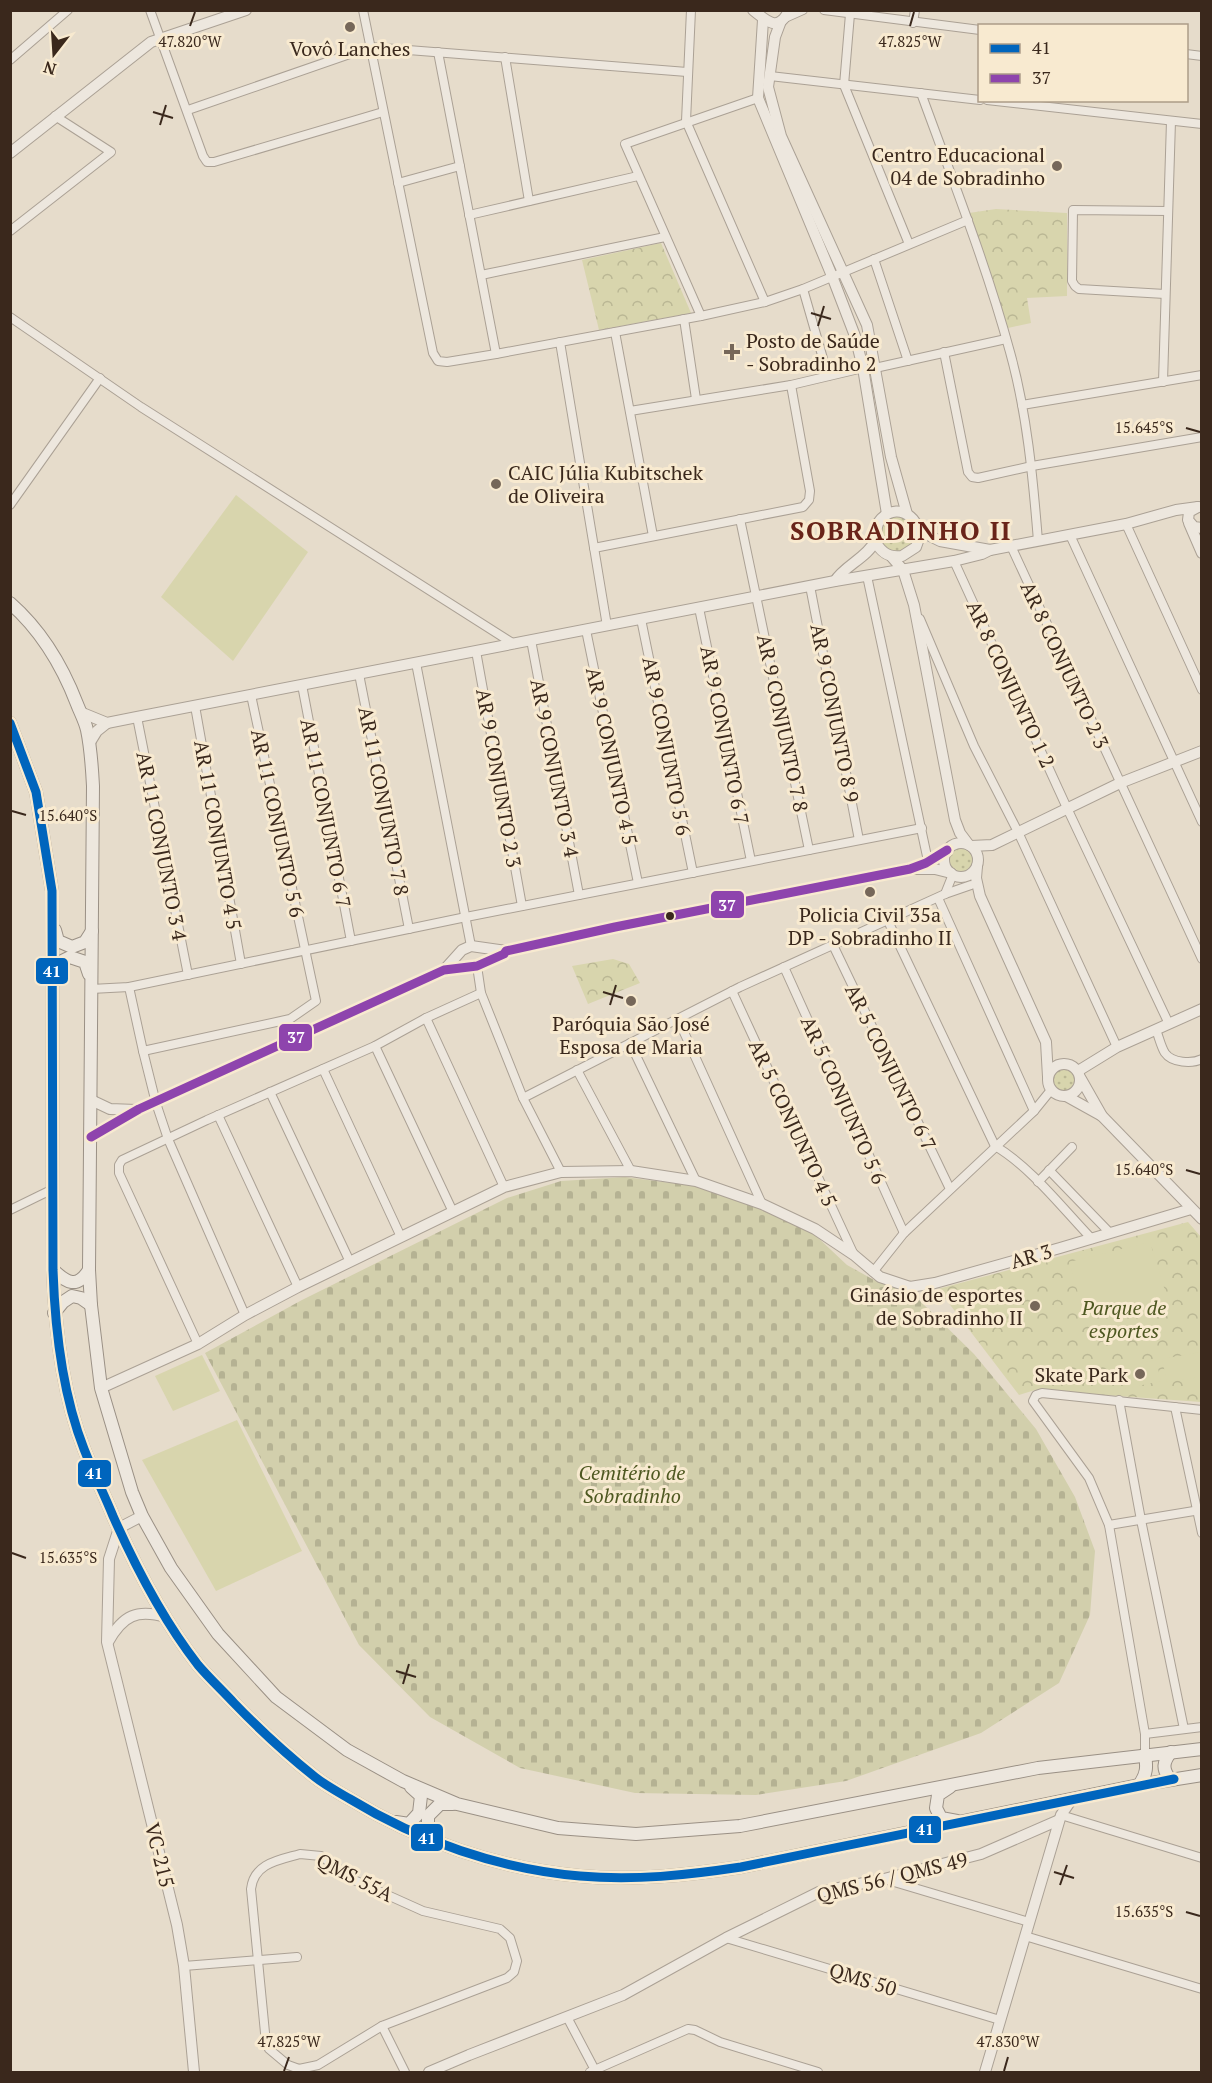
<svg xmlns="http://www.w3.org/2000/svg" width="1212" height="2083" font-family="'PT Serif',serif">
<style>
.grass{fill:url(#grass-dots)}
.cemetery{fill:url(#cemetery-stones)}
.park{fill:url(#park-crowns)}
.pitch{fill:#d8d5ad}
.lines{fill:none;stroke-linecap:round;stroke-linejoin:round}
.minor-casing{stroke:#aba195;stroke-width:10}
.tertiary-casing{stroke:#aba195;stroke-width:12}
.secondary-casing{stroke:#9a9085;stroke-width:14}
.minor{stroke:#ede7de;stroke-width:8}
.tertiary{stroke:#ede7de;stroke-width:10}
.secondary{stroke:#ede7de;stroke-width:12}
.bus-1-casing{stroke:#f8ead0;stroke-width:14}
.bus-2-casing{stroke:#f8ead0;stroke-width:14}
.bus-1{stroke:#0065bd;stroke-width:9}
.bus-2{stroke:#8e44ad;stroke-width:9}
.ticks{fill:none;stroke:#3a281c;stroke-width:2}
.poi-dot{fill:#766759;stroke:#f8ead0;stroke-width:2}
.bus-dot{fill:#3a281c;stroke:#f8ead0;stroke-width:2}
.labels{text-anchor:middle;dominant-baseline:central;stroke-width:6;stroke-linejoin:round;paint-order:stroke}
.poi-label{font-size:20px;fill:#3a281c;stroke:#f8ead0}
.street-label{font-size:20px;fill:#3a281c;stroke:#f8ead0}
.park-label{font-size:20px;font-style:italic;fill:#4e5821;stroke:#f8ead0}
.district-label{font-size:26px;font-weight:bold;letter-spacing:1.5px;fill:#692419;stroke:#f8ead0}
.ticks-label{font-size:15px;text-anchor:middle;fill:#3a281c;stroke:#f8ead0;stroke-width:6;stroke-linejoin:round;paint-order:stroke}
.line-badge{stroke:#f8ead0;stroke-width:2}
.badge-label{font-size:16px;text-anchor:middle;font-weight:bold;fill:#fff}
</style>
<defs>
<pattern id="grass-dots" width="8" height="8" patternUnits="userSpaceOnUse" patternTransform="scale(1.5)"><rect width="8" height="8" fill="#d8d5ad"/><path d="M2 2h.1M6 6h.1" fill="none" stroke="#bab794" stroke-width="1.8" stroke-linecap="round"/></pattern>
<pattern id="cemetery-stones" width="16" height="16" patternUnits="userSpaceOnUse" patternTransform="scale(1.5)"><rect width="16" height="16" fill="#d2cfac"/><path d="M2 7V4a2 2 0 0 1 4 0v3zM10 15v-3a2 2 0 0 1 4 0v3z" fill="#b5b293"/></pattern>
<pattern id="park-crowns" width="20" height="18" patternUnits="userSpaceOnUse" patternTransform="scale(1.5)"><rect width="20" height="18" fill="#d8d5ad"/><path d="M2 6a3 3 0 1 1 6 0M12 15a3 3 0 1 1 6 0" fill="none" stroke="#bab794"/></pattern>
</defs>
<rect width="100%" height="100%" fill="#e6dccb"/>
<!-- grass -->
<g class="grass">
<path d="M889,516H906L917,535L905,553L884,549C876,531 876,531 889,516Z"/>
<circle cx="961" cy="860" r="13"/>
<circle cx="1065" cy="1081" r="13"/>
</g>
<!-- cemetery -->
<path class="cemetery" d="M625,1177L694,1186L753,1206L814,1234L847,1265L874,1280L915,1296L974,1354L1036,1429L1075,1497L1095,1551L1090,1615L1059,1683L981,1733L846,1781L756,1795L635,1793L520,1768L430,1717L359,1645L205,1353L302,1300L507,1198L561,1181Z"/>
<!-- park -->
<g class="park">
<path d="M996,209L1067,213V296L1027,298L1031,323L1008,328L969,213Z"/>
<path d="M661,243L691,313L599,330L582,260Z"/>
<path d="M613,959L629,964L640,983L588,1004L572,966Z"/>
<path d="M1188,1222L1201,1237V1402L1035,1390L1019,1395L938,1289Z"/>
</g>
<!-- pitch -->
<g class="pitch">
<path d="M236,495L308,552L233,661L161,597Z"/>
<path d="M1150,1242L1168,1300L1086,1320L1069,1262Z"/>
<path d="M1201,1352V1377L1167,1382L1162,1359Z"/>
<path d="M202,1355L220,1391L173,1411L155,1376Z"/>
<path d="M1156,1360L1161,1381L1124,1389L1119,1367Z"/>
<path d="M237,1420L302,1551L216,1591L142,1460Z"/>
</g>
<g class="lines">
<defs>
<g id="minor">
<path d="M150,10L203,156L207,162H214L383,112"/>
<path d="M363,10L433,353L438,361L447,362L496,354L701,316L765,302L803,289L968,220"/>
<path d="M691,10L686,121L765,302"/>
<path d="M824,10L980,30"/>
<path d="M850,14L844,85L909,244"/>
<path d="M785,18L803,10"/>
<path d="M913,23L915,10"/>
<path d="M438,52L496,354"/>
<path d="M1186,54L1202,56"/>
<path d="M505,57L529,201"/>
<path d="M10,60L68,10"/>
<path d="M770,76L980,100"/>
<path d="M921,93C952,178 986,264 1010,352C1027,413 1033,478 1038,541"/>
<path d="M987,100L1202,124"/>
<path d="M188,110L370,47L687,72"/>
<path d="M398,183L460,166"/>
<path d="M469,215L638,176"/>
<path d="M10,231L111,152L55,116"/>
<path d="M874,259L908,361"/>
<path d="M481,275L665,237"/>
<path d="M803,289L828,376"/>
<path d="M1165,294L1079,289L1075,286L1072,281L1073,210L1168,211"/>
<path d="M701,316L625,144L758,98"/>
<path d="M10,317L141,407L514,644"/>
<path d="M684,319L696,399"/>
<path d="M615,332L653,536"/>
<path d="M560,342L607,626"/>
<path d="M944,352L968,472L972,477L978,478L1032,466L1202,437"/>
<path d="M875,368L1006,339"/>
<path d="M1163,382L1171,121"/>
<path d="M1022,405L1202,375"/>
<path d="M630,411L791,385L863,368"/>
<path d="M10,505L100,378"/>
<path d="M740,519L809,850"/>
<path d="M1126,524L1202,690"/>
<path d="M1070,535L1202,822"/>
<path d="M1011,546L1202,959"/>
<path d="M594,548L803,507L809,500L810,491L791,385"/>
<path d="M954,561L1067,808L1169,1024"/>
<path d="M867,576L928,861"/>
<path d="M810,586L859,840"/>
<path d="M699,608L751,861"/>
<path d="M641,619L693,873"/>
<path d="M920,619L974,746L1018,832L1117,1047"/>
<path d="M586,630L638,883"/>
<path d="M531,640L579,895"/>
<path d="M476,651L522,906"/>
<path d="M416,663L471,946"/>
<path d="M359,674L409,929"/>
<path d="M302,685L351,941"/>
<path d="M195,706L241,964"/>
<path d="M137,717L188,975"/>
<path d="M945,894L953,874"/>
<path d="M938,898L1034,1111"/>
<path d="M888,921L995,1146"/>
<path d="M833,945L950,1189"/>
<path d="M477,966L481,993L523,1098L561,1172"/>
<path d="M784,967L904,1233"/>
<path d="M129,987L143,1051L290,1019L316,1001L251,695"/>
<path d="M91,989L129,987L466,917L922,828"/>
<path d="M732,991L854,1255"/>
<path d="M426,1018L504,1187"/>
<path d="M678,1019L762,1204"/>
<path d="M1156,1030C1159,1037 1161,1047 1165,1053C1172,1063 1192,1064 1202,1059"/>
<path d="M630,1043L696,1181"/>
<path d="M375,1046L453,1212"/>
<path d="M143,1051L156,1103L168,1139L245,1315"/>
<path d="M323,1069L401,1237"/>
<path d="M577,1070L631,1171"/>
<path d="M270,1092L350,1262"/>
<path d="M523,1098L740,987L945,894L971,885"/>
<path d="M218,1115L298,1287"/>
<path d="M995,1146C1031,1167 1063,1209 1092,1239"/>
<path d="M1049,1170L1110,1233"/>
<path d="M1038,1182L1072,1147"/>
<path d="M10,1210L53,1189"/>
<path d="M873,1272L904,1233L1034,1111L1051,1090"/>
<path d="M198,1344L119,1173V1165L122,1160L207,1120L375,1046L426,1018L481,993"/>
<path d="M1119,1400L1141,1520L1184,1729"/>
<path d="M1175,1407L1202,1533"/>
<path d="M1109,1525L1200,1510"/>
<path d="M1145,1734L1202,1727"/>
<path d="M1145,1754V1734L1109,1525L1089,1478L1033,1401L1036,1395L1042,1393L1202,1410"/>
<path d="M1061,1815L1202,1858"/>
<path d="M300,1854L321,1856L354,1880L423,1911L500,1929L510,1938L517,1961L514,1972L507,1978L382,2026L318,2065L299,2069L288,2065L269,2049L266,2043L251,1889C254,1863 279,1860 300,1854Z"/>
<path d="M884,1879L1029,1922"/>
<path d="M1025,1936L1202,1989"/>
<path d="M726,1938L1000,2020"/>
<path d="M184,1966L297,1957"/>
<path d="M567,2017L596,2072"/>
<path d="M382,2026L405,2072"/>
<path d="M590,2072L688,2029L695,2030L720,2042L818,2072"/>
</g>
<g id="tertiary">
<path d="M753,10C766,20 778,34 789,10"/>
<path d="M763,20L758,98L832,276L855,336L863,368L887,514"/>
<path d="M781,21L775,37L768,87L781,136L867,325L891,457L907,514"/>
<path d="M10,153L151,42L246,10"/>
<path d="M1198,507L1189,512L1188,520L1194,527L1202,528"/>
<path d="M1189,523L1202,553"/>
<path d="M920,531L940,541L990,550"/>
<path d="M891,556L903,570L914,605L955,820L960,833L969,845"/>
<path d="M835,581C844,566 868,557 875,541C878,533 874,526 881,519C900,499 928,523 916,547L902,556C889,558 880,552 875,540"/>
<path d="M80,712L107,723L137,717L835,581L954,561L982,554L990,550L1126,524L1176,510L1198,507"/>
<path d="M89,744L97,731L107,723"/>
<circle cx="961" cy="860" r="17"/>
<path d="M971,846L992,845L1120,783L1202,751"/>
<path d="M977,866L976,878L980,896L1046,1042L1048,1077"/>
<path d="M916,869H935L951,873"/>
<path d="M444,970L462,950L471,946L506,951"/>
<circle cx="1064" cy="1080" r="16"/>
<path d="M1078,1071L1117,1047L1202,1009"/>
<path d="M1081,1079L1102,1116L1202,1219"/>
<path d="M1066,1096L1102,1116"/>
<path d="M91,1100L110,1109L136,1110"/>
<path d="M91,1137L139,1109L444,970L477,966L504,954L506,951L615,927L910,869L926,863L947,850"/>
<path d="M101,1388L198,1344L245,1315L298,1287L504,1187L561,1172L631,1171L696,1181L762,1204L815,1229L854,1255L880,1277L910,1287L935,1283L1060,1248L1191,1209"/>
<path d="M142,1516L119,1528L109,1559L107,1642L177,1925L184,1966L194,2072"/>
<path d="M108,1642C123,1615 137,1609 166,1617"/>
<path d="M429,2072L469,2055L623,1995L726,1938L819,1892L884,1879L981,1854L1059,1820"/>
<path d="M985,2072L1061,1815L1072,1799"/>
</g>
<g id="secondary">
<path d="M10,603C42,631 62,665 77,704C80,712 85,721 87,730C91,749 92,767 93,786L89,1270L91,1305L101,1388L132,1492L142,1516L171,1568L218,1634L276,1697L347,1750L403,1781L457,1804L558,1828L636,1834L740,1826L1038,1768L1202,1749"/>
<path d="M10,723L36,792L52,891L53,1270C55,1330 62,1393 84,1449C93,1472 104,1494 113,1516C136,1568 163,1620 198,1665C209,1678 222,1690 234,1703C259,1729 286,1754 315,1777C325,1785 338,1792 350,1799C419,1841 499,1869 580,1876C634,1881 688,1875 741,1867L1139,1785L1202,1775"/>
<path d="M55,930L58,941L72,947L85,942L92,931"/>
<path d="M55,972L58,963L70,957L85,962L89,974"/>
<path d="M53,1270C67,1283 77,1289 89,1270"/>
<path d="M54,1313L63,1302L72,1296L81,1298L91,1305"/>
<path d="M1170,1779C1162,1769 1163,1762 1171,1752"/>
<path d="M1139,1785C1147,1774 1147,1767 1145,1754"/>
<path d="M950,1787L938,1795L936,1808L941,1818L957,1821"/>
<path d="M396,1822L409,1824L419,1813L421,1796L411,1787"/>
<path d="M437,1839L428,1831V1816L440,1804H453"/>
</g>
</defs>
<!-- minor casing -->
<use href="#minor" class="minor-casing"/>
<!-- tertiary casing -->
<use href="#tertiary" class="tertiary-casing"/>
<!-- secondary casing -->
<use href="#secondary" class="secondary-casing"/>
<!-- minor -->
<use href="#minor" class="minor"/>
<!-- tertiary -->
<use href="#tertiary" class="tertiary"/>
<!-- secondary -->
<use href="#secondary" class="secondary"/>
<defs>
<path id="bus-1" d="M10,723L36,792L52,891L53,1270C55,1330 62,1393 84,1449C93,1472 104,1494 113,1516C136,1568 163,1620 198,1665C209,1678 222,1690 234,1703C259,1729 286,1754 315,1777C325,1785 338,1792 350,1799C419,1841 499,1869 580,1876C634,1881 688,1875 741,1867L1174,1779"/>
<path id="bus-2" d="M91,1137L139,1109L444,970L477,966L504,954L506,951L615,927L910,869L926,863L947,850"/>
</defs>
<!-- bus-1 casing -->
<use href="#bus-1" class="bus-1-casing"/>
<!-- bus-2 casing -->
<use href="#bus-2" class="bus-2-casing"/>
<!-- bus-1 -->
<use href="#bus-1" class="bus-1"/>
<!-- bus-2 -->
<use href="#bus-2" class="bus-2"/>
</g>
<!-- ticks -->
<path class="ticks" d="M190,26L195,12M910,26L914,12M153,112L173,118M160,125L166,105M811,313L831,319M818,326L824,306M1186,428L1200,432M12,811L26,815M603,992L623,998M610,1005L616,985M1186,1170L1200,1174M12,1553L26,1558M396,1671L416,1677M403,1684L409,1664M1054,1872L1074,1878M1060,1885L1067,1865M1186,1912L1200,1916M284,2071L289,2057M1004,2071L1008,2057"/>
<!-- markers -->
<g class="poi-dot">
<circle cx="350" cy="27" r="6"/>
<circle cx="1057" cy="166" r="6"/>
<path d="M729 343h6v6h6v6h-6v6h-6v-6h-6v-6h6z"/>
<circle cx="496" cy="484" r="6"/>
<circle cx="870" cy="892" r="6"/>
<circle cx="631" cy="1001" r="6"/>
<circle cx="1035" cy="1306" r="6"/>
<circle cx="1140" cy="1374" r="6"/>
</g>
<circle class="bus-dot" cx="670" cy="916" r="5"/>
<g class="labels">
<!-- poi labels -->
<g class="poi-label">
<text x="350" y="48">Vovô Lanches</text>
<text x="1045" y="154" text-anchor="end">Centro Educacional<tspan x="1045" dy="23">04 de Sobradinho</tspan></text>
<text x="746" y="340" text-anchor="start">Posto de Saúde<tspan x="746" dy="23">- Sobradinho 2</tspan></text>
<text x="508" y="472" text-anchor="start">CAIC Júlia Kubitschek<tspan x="508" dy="23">de Oliveira</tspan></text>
<text x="870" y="914">Policia Civil 35a<tspan x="870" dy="23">DP - Sobradinho II</tspan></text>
<text x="631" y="1023">Paróquia São José<tspan x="631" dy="23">Esposa de Maria</tspan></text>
<text x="1023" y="1294" text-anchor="end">Ginásio de esportes<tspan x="1023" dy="23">de Sobradinho II</tspan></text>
<text x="1128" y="1374" text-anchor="end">Skate Park</text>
</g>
<!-- street labels -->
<g class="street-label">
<text transform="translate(1065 665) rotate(65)">AR 8 CONJUNTO 2 3</text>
<text transform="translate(1011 684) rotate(65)">AR 8 CONJUNTO 1 2</text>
<text transform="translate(835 713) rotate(79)">AR 9 CONJUNTO 8 9</text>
<text transform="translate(783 723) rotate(78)">AR 9 CONJUNTO 7 8</text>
<text transform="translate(725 735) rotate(79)">AR 9 CONJUNTO 6 7</text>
<text transform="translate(667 746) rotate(79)">AR 9 CONJUNTO 5 6</text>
<text transform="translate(612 756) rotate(78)">AR 9 CONJUNTO 4 5</text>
<text transform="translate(555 768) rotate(79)">AR 9 CONJUNTO 3 4</text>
<text transform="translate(499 778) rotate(80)">AR 9 CONJUNTO 2 3</text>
<text transform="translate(384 801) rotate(79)">AR 11 CONJUNTO 7 8</text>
<text transform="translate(326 813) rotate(79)">AR 11 CONJUNTO 6 7</text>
<text transform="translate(278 823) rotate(78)">AR 11 CONJUNTO 5 6</text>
<text transform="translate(218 835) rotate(80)">AR 11 CONJUNTO 4 5</text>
<text transform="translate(162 846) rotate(79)">AR 11 CONJUNTO 3 4</text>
<text transform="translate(891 1067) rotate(64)">AR 5 CONJUNTO 6 7</text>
<text transform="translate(844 1100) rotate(66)">AR 5 CONJUNTO 5 6</text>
<text transform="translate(793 1123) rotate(65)">AR 5 CONJUNTO 4 5</text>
<text transform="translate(1031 1256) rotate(-16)">AR 3</text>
<text transform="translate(160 1855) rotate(76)">VC-215</text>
<text transform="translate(355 1877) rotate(27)">QMS 55A</text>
<text transform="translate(892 1877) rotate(-14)">QMS 56 / QMS 49</text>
<text transform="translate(863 1979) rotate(17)">QMS 50</text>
</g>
<!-- park labels -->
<g class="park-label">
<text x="1124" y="1307">Parque de<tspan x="1124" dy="23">esportes</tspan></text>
<text x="632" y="1472">Cemitério de<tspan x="632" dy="23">Sobradinho</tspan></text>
</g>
<!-- district labels -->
<g class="district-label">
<text x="901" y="530">SOBRADINHO II</text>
</g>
</g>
<g class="ticks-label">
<text x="190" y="47">47.820°W</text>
<text x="910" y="47">47.825°W</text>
<text x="1144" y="433">15.645°S</text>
<text x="68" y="821">15.640°S</text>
<text x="1144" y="1175">15.640°S</text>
<text x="68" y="1563">15.635°S</text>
<text x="1144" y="1917">15.635°S</text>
<text x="289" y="2047">47.825°W</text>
<text x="1008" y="2047">47.830°W</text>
</g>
<g class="line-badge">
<rect x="710" y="890" width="35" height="29" rx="6" fill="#8e44ad"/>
<rect x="35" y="957" width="34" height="28" rx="6" fill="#0065bd"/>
<rect x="278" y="1023" width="35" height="29" rx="6" fill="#8e44ad"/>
<rect x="77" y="1459" width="35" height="29" rx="6" fill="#0065bd"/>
<rect x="908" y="1815" width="34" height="29" rx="6" fill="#0065bd"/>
<rect x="410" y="1823" width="34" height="29" rx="6" fill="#0065bd"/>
</g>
<g class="badge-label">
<text x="727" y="911">37</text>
<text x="52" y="977">41</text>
<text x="296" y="1043">37</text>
<text x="94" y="1479">41</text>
<text x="925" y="1835">41</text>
<text x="427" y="1844">41</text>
</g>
<!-- border -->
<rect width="1212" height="2083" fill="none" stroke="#3a281c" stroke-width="24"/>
<!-- legend -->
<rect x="978" y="24" width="210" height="78" fill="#f8ead0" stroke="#ac9c88" stroke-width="1.5"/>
<rect x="990" y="44" width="30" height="9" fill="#0065bd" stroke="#ac9c88" stroke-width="1.5"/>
<text x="1032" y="54" font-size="18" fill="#3a281c">41</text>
<rect x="990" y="74" width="30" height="9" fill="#8e44ad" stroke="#ac9c88" stroke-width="1.5"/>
<text x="1032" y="84" font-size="18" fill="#3a281c">37</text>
<!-- north arrow -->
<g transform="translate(54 54) rotate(197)" stroke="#f8ead0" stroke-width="4.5" paint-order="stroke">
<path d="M0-4.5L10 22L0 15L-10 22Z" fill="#3a281c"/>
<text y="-9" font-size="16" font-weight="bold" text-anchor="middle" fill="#3a281c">N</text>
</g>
</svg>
